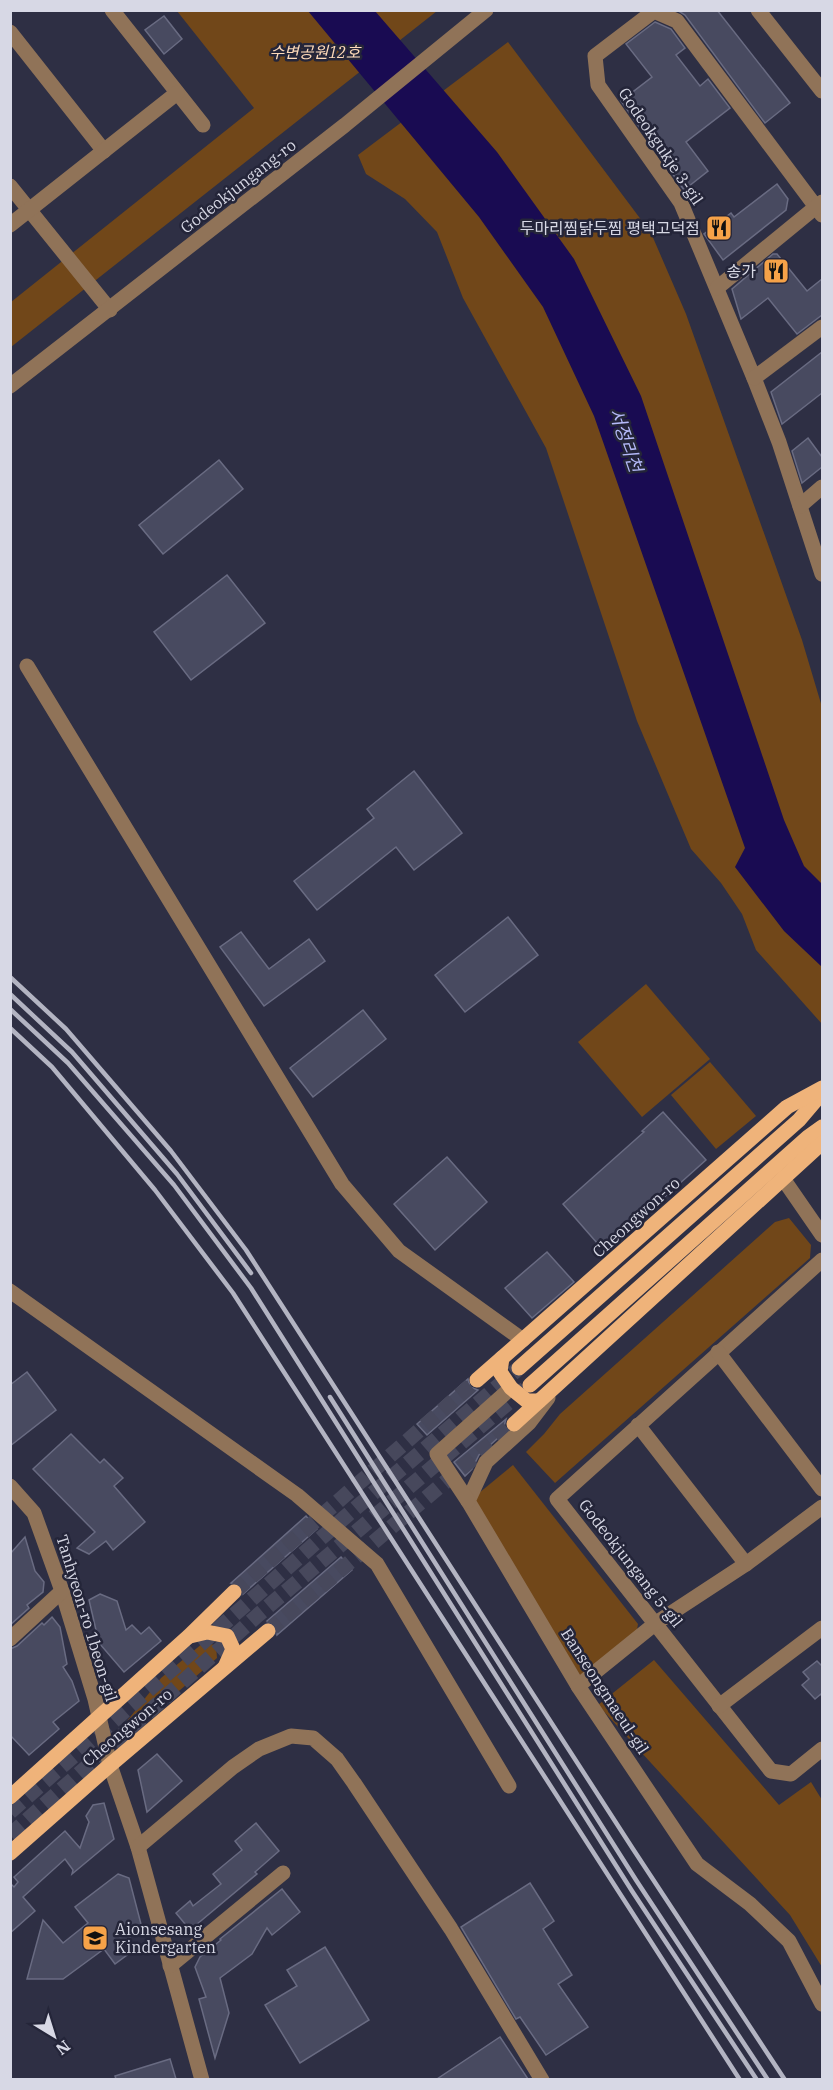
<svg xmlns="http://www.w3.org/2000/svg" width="833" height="2090" font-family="'IBM Plex Serif','Noto Sans KR',serif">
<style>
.green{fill:#714719}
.water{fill:#190b52}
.building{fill:#484a60;stroke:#696b82;stroke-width:1.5}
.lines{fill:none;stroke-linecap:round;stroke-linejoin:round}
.major-tunnel{stroke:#47485c;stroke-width:15;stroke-dasharray:15 8;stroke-linecap:butt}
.minor{stroke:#907358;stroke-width:15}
.major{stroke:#efb37a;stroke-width:15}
.rail{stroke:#b3b4c2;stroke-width:4.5}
.labels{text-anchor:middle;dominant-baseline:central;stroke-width:5;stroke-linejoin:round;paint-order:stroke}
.park-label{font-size:16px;font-style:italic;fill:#fedab9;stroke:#242539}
.street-label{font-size:16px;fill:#d7d8e5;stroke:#242539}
.poi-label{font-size:16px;fill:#d7d8e5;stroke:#242539;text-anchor:end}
.water-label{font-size:18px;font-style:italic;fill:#b5baf9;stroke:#242539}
</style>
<rect width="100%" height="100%" fill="#2e2f44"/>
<!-- green -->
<g class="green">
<path d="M177,11H437L11,347V302L254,108Z"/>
<path d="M508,42L651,233L686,314L802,640L822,707V1024L756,950L742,914L721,883L691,849L637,721L546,448L463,298L437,232L405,199L366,174L358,155Z"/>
<path d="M646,984L710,1059L642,1117L578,1042Z"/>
<path d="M710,1062L756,1116L716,1149L671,1095Z"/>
<path d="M789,1218L811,1245L810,1258L555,1483L526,1452L544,1434L560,1414L775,1222Z"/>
<path d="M513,1465L638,1624L635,1641L583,1680L468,1502Z"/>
<path d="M203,1643L216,1645L217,1658L127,1736V1721L161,1678Z"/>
<path d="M654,1660L779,1805L811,1782L822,1800V1967L790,1915L598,1705Z"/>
</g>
<!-- water -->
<path class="water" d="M308,11H375L497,152L574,259L641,396L784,820L804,866L822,884V967L784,931L735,867L745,848L594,416L543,307L479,217Z"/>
<!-- building -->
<g class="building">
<path d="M677,10H717L790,103L765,123L685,15Z"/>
<path d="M164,16L182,39L164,54L145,30Z"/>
<path d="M655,22L671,29L685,48L676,55L700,86L708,79L730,108L686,142L708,171L684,190L621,101L652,77L626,44Z"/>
<path d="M777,184L788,199L786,210L723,260L704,234L731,213L734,217Z"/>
<path d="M773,254H777L807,291L822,279V315L797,334L768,298L741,319L732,289Z"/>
<path d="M822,352V393L782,424L771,392Z"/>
<path d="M808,438L822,457V467L802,483L792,451Z"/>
<path d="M219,460L243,489L163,554L139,525Z"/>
<path d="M227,575L265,623L191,680L154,632Z"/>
<path d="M414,771L462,833L414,870L396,847L317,910L294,881L374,818L367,809Z"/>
<path d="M508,917L538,955L465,1012L435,975Z"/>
<path d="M241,932L269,969L309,939L325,961L264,1006L220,947Z"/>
<path d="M363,1010L386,1039L313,1097L290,1068Z"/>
<path d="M663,1112L706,1160L604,1251L563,1204L644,1132L642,1131Z"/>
<path d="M447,1157L487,1202L435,1250L394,1204Z"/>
<path d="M547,1252L574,1282L532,1318L505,1288Z"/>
<path d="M27,1372L56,1410L10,1446V1385Z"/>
<path d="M468,1379L470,1387L478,1390L427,1435L417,1424Z"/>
<path d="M506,1419L504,1426L507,1430L479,1455L472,1469L465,1476L454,1462Z"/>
<path d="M71,1434L100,1463L104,1459L123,1478L114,1486L145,1522L113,1550L106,1541L89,1554L77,1548L95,1532L33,1469Z"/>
<path d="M306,1516L317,1529L243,1594L241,1585L231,1583Z"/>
<path d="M25,1537L35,1571L44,1582L43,1592L27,1605L29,1608L10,1625V1554Z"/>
<path d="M341,1557L352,1570L277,1635L276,1625L267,1621Z"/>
<path d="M100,1594L117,1601L126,1630L132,1625L141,1634L149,1627L161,1641L124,1672L99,1643L89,1600Z"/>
<path d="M52,1617L60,1627L67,1664L63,1667L72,1681L79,1701L53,1722L59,1729L29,1755L10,1735V1649L17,1646L42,1623L44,1625Z"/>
<path d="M817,1661L822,1666V1697L821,1694L815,1699L802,1685L809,1679L803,1672Z"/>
<path d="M157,1754L182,1781L147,1812L138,1770Z"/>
<path d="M104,1803L114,1839L72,1874L73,1870L65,1859L23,1897L35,1911L10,1933V1883L14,1887L18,1882L14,1877L65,1831L80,1848L89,1822L86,1816L93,1805Z"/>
<path d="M256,1823L279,1851L255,1872L257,1874L190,1930L176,1913L190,1901L193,1906L221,1884L213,1874L242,1850L235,1841Z"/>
<path d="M118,1874L129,1878L142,1928L120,1945L127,1955L115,1964L104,1949L63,1979H27L43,1920L63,1943L88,1923L75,1907Z"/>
<path d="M530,1883L554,1921L543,1929L572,1975L558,1984L588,2027L546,2055L520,2017L516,2019L461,1927Z"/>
<path d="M282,1889L300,1912L272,1935L267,1928L252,1954L220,1978L229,2013L215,2058L199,1999L206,1997L195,1967L200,1957L221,1940L220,1939Z"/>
<path d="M325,1947L369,2020L300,2063L265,2005L297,1986L287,1970Z"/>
<path d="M500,2037L528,2079H437Z"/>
<path d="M170,2059L176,2079H116L115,2076Z"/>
</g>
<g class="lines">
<!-- major-tunnel -->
<g class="major-tunnel">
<path d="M234,1592L477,1380"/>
<path d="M268,1631L514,1424"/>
<path d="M10,1812L344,1518L519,1368"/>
<path d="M10,1835L258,1615L527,1387"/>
</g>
<!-- minor -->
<g class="minor">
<path d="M112,10L203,125"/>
<path d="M758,10L822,91"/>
<path d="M10,32L104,151"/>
<path d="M10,186L110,310"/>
<path d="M822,215L677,21L654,11L595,56L598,85L681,203L754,378L779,442L822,574"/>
<path d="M10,225L177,93"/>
<path d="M717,288L822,202"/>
<path d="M754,378L822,327"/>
<path d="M10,386L345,125L486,10"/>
<path d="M800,506L822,487"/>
<path d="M27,666L342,1184L399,1251L523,1340"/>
<path d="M784,1180L822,1235"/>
<path d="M822,1260L557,1499L771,1771L791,1774L822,1749"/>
<path d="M10,1291L297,1495L377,1564L509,1786"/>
<path d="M718,1352L822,1489"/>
<path d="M548,1398L529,1423L486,1462L468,1501L578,1686L697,1864L750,1904L789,1941L822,2004"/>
<path d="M638,1425L746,1564"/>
<path d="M10,1486L34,1513L62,1591L95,1699L110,1765L138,1847L202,2080"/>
<path d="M468,1501L437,1454L511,1388"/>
<path d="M10,1639L62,1591"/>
<path d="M578,1686L656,1623L746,1564L822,1507"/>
<path d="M719,1706L822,1628"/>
<path d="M138,1847L233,1767L259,1749L291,1736L313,1738L337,1759L354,1783L451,1929L542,2080"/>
<path d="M170,1966L283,1873"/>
</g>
<!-- major -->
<g class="major">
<path d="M502,1358L500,1372L511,1388L527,1401H539"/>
<path d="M519,1368L799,1120L822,1093"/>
<path d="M477,1380L787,1107L822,1088"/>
<path d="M530,1385L808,1137L822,1127"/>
<path d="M514,1424L822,1143"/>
<path d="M190,1636L207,1632L227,1636L233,1649L225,1667"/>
<path d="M10,1797L189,1636L234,1592"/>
<path d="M10,1853L110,1765L268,1631"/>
</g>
<!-- rail -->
<g class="rail">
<path d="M10,977L66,1029L171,1151L246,1250L633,1849L785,2080"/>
<path d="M10,994L72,1052L177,1174L251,1273"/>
<path d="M10,1009L68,1063L174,1185L251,1288L632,1891L757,2080"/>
<path d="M10,1028L52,1067L155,1190L233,1293L740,2080"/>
<path d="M330,1397L636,1880L768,2080"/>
</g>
</g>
<!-- icons -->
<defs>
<symbol id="restaurant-square" viewBox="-11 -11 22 22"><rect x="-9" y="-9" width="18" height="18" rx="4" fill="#f6a248" stroke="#242539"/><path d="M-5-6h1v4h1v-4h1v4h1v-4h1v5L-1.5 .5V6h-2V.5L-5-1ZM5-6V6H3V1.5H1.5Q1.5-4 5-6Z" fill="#111"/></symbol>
<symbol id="school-square" viewBox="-11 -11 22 22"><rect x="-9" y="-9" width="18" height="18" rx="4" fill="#f6a248" stroke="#242539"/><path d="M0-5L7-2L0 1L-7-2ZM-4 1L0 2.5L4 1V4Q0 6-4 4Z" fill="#111"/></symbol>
</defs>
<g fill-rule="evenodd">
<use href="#restaurant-square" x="704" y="213" width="30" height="30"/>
<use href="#restaurant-square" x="761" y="256" width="30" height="30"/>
<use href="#school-square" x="80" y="1923" width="30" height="30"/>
</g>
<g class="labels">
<!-- park labels -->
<g class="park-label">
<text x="315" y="52">수변공원12호</text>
</g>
<!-- street labels -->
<g class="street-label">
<text transform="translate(661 146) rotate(56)">Godeokgukje 3-gil</text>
<text transform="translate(238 186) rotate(-38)">Godeokjungang-ro</text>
<text transform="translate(636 1217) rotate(-42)">Cheongwon-ro</text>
<text transform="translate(631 1563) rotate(52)">Godeokjungang 5-gil</text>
<text transform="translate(87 1618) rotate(73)">Tanhyeon-ro 1beon-gil</text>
<text transform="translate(605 1691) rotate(57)">Banseongmaeul-gil</text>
<text transform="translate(127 1727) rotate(-40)">Cheongwon-ro</text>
</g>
<!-- poi labels -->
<g class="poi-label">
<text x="700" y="228">두마리찜닭두찜 평택고덕점</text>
<text x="756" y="271">송가</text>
<text x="115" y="1929" text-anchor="start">Aionsesang<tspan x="115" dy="18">Kindergarten</tspan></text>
</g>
<!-- water labels -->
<g class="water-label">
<text transform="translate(626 440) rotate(71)">서정리천</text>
</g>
</g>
<!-- border -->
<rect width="833" height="2090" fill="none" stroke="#d7d8e5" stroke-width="24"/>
<!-- north arrow -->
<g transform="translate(54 2036) rotate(142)" stroke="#242539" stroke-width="4.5" paint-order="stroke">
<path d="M0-4.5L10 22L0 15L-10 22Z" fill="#d7d8e5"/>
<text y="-9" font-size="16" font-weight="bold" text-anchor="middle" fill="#d7d8e5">N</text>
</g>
</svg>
